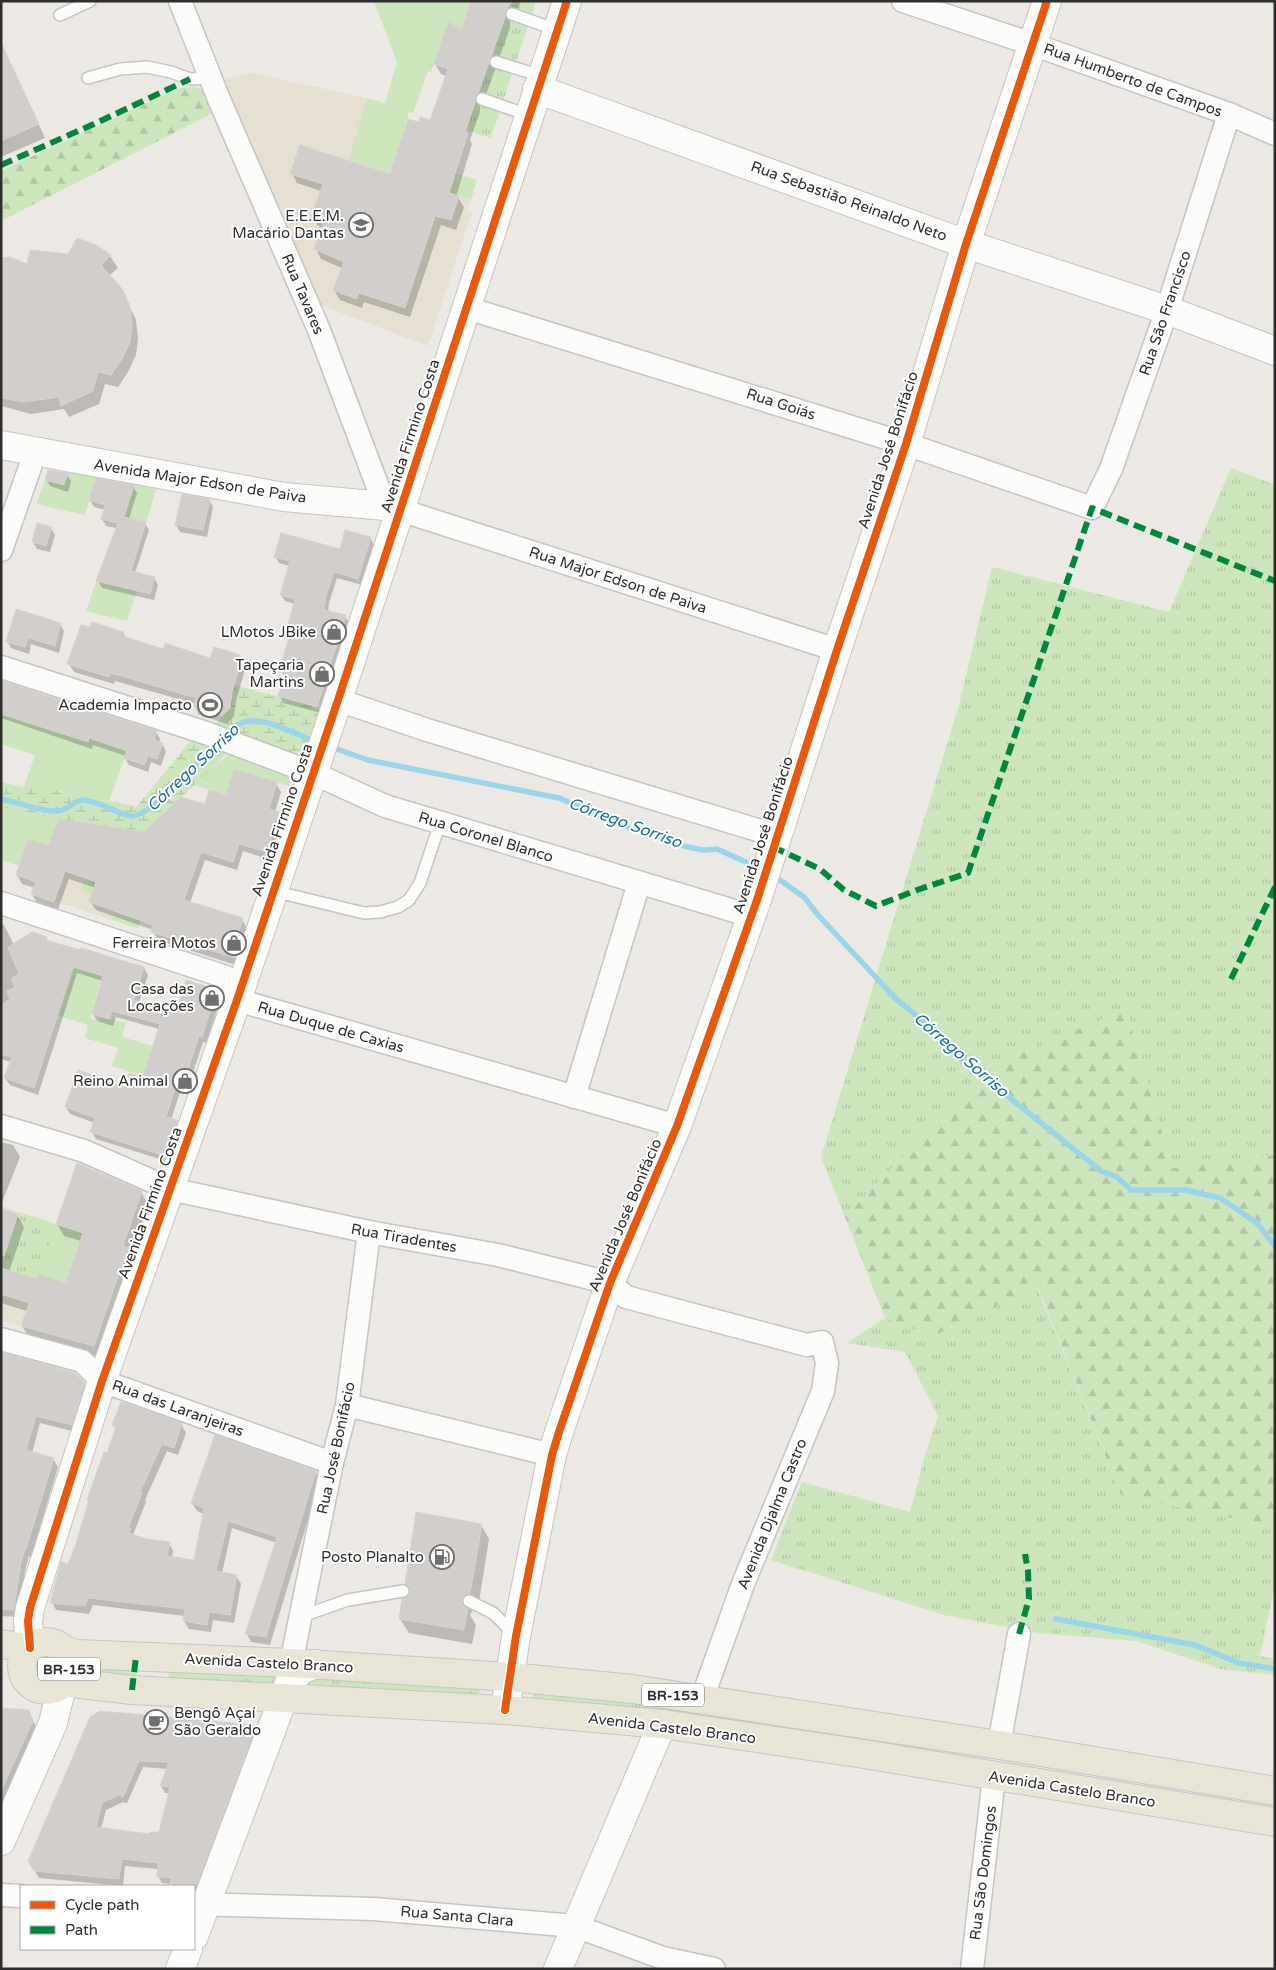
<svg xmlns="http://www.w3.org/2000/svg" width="1276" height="1970" font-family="'Varela Round',sans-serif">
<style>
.education{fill:#e6e0d3}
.grass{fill:url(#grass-tufts)}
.forest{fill:url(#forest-firs)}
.wetland{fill:url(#wetland-marsh)}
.garden{fill:#cee6be}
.shadow{fill:#0003;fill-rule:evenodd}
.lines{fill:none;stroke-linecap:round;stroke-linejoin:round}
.stream{stroke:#99d6ec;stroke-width:5.5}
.building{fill:#d1cecb;stroke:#d7d4d0;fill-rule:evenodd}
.lane-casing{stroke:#c5c4c5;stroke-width:14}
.street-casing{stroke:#c5c4c5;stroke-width:25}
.secondary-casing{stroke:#c5c4c5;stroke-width:30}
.primary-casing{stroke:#c6c5c4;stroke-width:30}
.lane{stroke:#fcfcfb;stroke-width:11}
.street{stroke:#fcfcfb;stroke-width:22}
.secondary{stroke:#fcfcfb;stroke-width:28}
.primary{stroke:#e8e4d6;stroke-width:28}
.quiet{stroke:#00873e;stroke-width:6;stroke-dasharray:12 6;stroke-linecap:butt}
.cycleway-casing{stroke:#fff;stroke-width:11}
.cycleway{stroke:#e8590c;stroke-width:8}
.labels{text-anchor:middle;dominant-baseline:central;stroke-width:4;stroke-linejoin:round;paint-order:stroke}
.shield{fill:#fff;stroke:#6d6d6d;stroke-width:1}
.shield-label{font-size:14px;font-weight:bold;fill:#2e2e2e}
.street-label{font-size:15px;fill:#2e2e2e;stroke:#fff}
.poi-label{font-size:15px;fill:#2e2e2e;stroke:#fff;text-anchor:end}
.water-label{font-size:16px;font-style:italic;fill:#0d6fa3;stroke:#fff}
</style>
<defs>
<pattern id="grass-tufts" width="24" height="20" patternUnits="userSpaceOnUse" patternTransform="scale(1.25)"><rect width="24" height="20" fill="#cee6be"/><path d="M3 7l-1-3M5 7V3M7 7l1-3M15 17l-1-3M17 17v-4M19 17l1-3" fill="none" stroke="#b1c6a4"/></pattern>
<pattern id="forest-firs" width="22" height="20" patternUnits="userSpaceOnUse" patternTransform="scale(1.25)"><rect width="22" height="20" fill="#cee6be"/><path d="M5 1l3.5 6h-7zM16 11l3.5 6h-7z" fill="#b1c6a4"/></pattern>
<pattern id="wetland-marsh" width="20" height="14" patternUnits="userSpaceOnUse" patternTransform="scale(1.25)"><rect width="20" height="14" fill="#cee6be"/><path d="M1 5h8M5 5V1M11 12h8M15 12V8" fill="none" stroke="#b1c6a4"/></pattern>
</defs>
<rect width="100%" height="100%" fill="#ece8e4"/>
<!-- education -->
<g class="education">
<path d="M252,73L367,98L348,160L471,200L467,210L472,212L428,346L310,301L223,79Z"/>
<path d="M59,819L144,832L112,920L31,894Z"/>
<path d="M1,1206L56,1224L21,1326L1,1321Z"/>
</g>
<!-- grass -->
<g class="grass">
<path d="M512,1H536L491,138L466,130Z"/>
<path d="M1231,468L1275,485V1155L1172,1168L1126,1010L989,1067L845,1217L821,1157L959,705L992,567L1169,612Z"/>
<path d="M96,845L108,849L92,895L80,890Z"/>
<path d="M19,1212L56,1224L37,1279L1,1268Z"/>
<path d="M1037,1287L1121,1495L1275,1527V1584L1260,1656L1275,1659V1675L1221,1669L1136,1641L1037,1633L944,1615L771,1560L802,1482L910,1512L925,1455L938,1416L905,1352L847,1343L885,1318L933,1336Z"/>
<path d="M80,1665L137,1667L136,1678L80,1672L78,1669Z"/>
<path d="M169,1670L282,1676L276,1689L168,1681Z"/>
<path d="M322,1678L480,1686L481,1689L478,1696L301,1688L310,1679Z"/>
<path d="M534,1693L681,1706L828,1730L825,1738L533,1701Z"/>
</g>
<!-- forest -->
<g class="forest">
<path d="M191,87C208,88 210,98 217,111L1,221V171L140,106L181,88Z"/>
<path d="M1126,1009L1172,1168L1275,1155V1527L1121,1495L1038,1287L933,1336L885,1318L845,1217L989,1067Z"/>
</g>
<!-- wetland -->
<path class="wetland" d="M234,685L317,707L320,711L305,746L306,749L298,756L225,746V754L219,762L144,832L14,812L1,807V782L21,787H50L69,795L137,806L189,743L210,730L230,708Z"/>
<!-- garden -->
<g class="garden">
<path d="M374,1H471L462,29L448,23L431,72L428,71L413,113L409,112L396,156L477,180L471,200L348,160L367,98L385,103L397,62Z"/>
<path d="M69,470L96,478L85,515L36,504L45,480L64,485Z"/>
<path d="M137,474L160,478L146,522L124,517Z"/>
<path d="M96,581L137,591L127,621L86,611Z"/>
<path d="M8,679L29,686L17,719L87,742L89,738L127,751L109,801L69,795L50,787H24L35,755L1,744V698Z"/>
<path d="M230,753L293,773L289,786L234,769L226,795L194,785Z"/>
<path d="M1,807L14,812L59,819L49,846L28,839L19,866L1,860Z"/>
<path d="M145,908L138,928L112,920L115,912L134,918Z"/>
<path d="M75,967L102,976L90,1018L98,1021L100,1017L126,1023L122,1037L153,1046L144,1076L112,1066L118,1048L85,1038L88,1025L59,1016Z"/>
<path d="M56,1224L83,1233L66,1283L39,1274Z"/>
</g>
<!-- shadow -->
<g class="shadow">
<path d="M473,1H521L514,17L510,21V28L483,103L480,107V112L470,140L472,144L456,197H458L464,207L456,230L441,225L410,317L364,302L362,308L340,300L334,290L342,268L321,259L316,249L323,228L318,226L313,217L321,191L297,183L292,173L390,175L420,124L431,122L447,76L441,74L435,64L449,24L463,30Z"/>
<path d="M1,42L45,138L1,157Z"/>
<path d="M95,246L110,256L118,268L109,276L122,291L136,320L138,339L136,355L128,372L118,387L105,384L99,404L69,417L64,409L31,414L1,406V257L2,259L28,265L69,256Z"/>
<path d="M67,474L71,481L68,492L50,486L46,479Z"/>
<path d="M133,486L137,493L129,519L145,523L149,530L135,573L154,578L158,585L154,600L102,588L98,581L117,528L106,526L102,519L105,510L94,507L90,500Z"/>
<path d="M209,500L213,507L207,537L180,532L176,525Z"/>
<path d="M51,528L55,535L50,552L37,549L33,542Z"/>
<path d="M370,538L374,545L362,585L337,578L329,603L328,612L345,616L349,623L321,713L283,703L280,696L285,678L281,671L289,641L286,636L295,604L285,601L281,595L289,566L279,563L275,556L341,550Z"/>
<path d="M60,624L64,631L59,653L31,644L29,654L11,648L7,641Z"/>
<path d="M123,633L126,638L164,651L211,659L239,656L245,670L236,701L234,716L227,724L199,715L195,707L196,704L115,681L114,684L74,672L69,664Z"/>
<path d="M1,682L156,732L160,739L159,743L162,744L166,751L161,766L151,762L148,772L129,765L125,758L126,756L93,745L92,749L1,718Z"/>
<path d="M276,784L281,792L275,812L279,814L284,822L271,860L243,851L237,870L205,860L190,903L242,920L247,928L239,966L157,940L153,930L96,910L91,902L96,888L69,879L58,909L37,903L32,894L35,888L22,884L17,875L49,847L144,833L227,797Z"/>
<path d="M1,925H4L14,945L46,938L48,941L144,968L148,975L139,1003L177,1014L217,991L221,998L206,1043L203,1042L186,1094L180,1092L171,1120L177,1121L181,1128L166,1161L96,1139L92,1132L95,1123L70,1114L66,1107L126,1088L144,1079L159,1029L116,1017L113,1026L97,1021L93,1014L103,981L77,973L38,1095L10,1085L5,1078L11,1062L1,1059Z"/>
<path d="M1,1142L13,1145L20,1157L1,1205Z"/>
<path d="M141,1192L148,1204L130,1254L134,1260L101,1357L29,1337L22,1326L27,1311L1,1303V1210L17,1215L24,1227L9,1272L38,1281L67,1284L81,1241L64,1236L57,1224Z"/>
<path d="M1,1353L75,1374L84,1383L89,1392L76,1432L40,1423L32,1453L53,1459L58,1467L31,1557L29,1556L25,1571L18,1617L1,1616Z"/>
<path d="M181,1424L186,1433L178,1455L167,1451L145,1500L146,1502L133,1535L145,1540L169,1543L173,1551L172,1558L195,1562L204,1514L197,1511L192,1503L315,1472L320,1480L270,1645L251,1642L247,1634L277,1543L232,1528L222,1573L236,1576L241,1584L234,1623L213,1620L211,1632L189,1629L184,1621L185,1616L93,1605L89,1614L56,1610L52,1602L69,1566L90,1502L89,1500L116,1429L114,1425Z"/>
<path d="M481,1525L489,1539L478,1608L473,1610L470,1615L476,1625L472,1644L409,1633L400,1619L412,1593L406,1584Z"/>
<path d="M1,1709L29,1711L38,1732L6,1801L3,1800L1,1804Z"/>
<path d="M91,1717L254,1726L258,1733L200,1892H194V1886H174L172,1884L162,1883L158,1876V1869L125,1866L123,1886L39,1878L29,1861ZM143,1767L168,1769L161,1786L165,1793H170L160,1834L151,1835L101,1829L106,1810L123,1802L127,1803Z"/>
</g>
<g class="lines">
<!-- stream -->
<g class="stream">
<path d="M225,735C230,731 235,725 241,723C264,714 296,736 317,742"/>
<path d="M331,747L368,760L559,798L629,828L684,846L703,850L717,849L759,868"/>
<path d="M1,799C16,802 44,812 57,811C68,811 73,800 84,800C101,802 115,813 131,816C148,819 203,757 216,743"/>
<path d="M772,874L805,898L818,915L897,1000L940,1034L954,1053L1101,1171L1117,1177L1131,1190H1186L1220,1198L1257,1223L1275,1246"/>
<path d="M1056,1619L1195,1645L1239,1663L1275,1669"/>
</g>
</g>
<!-- building -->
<g class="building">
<path d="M471,1H512L505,11V17L478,93L475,97V102L465,132L468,133L449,193L459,196L451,220L435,216L405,308L359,293L356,299L333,290L344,262L314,249L324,221L311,217L323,184L290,174L300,145L390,174L408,119L419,122L420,117L430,120L448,69L434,64L448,22L462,29Z"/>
<path d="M1,43L39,124L1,141Z"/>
<path d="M77,238L96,245L111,255L101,265L123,290L130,306L132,326L130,342L122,359L111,375L98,372L93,391L61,406L59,397L24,402L1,398V258L10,257L27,264L30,250L68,254Z"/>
<path d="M48,470L68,473L64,485L45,480Z"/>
<path d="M96,478L134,485L124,517L146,522L131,571L155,577L150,594L96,581L118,523L101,519L105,505L89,500Z"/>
<path d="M182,494L210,499L203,530L175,525Z"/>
<path d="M37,523L52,527L46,546L32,542Z"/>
<path d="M345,530L371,537L358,579L334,572L326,596L324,610L346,615L317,707L278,696L285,673L279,671L289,637L285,636L295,599L280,595L290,561L274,557L281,533L340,549Z"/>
<path d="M16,609L61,623L55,646L28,638L25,647L6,642Z"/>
<path d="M92,622L124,632L123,636L163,649L165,643L210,658L214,647L240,655L241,661L232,692L230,708L222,716L193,707L196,698L111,673L109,677L67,664L81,625L90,627Z"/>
<path d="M1,681L157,731L154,740L163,743L157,759L148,756L144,765L124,758L127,751L89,738L88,742L1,714Z"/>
<path d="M234,769L277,782L269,809L280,812L267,852L239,844L233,862L201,852L184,900L243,918L239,932L243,933L235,958L151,932L153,925L89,902L96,882L65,871L54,902L31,894L36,882L16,875L28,839L48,845L59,819L144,832L181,797L205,804L209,790L226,795Z"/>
<path d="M32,932L47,937L46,940L80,950L81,948L144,967L134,1000L176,1012L186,980L217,990L202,1037L199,1036L182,1087L176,1086L166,1117L178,1120L167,1152L163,1151L162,1155L90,1132L95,1118L65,1107L78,1070L125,1087L129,1073L143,1077L160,1024L112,1011L109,1019L92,1014L103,976L73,967L34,1088L4,1078L12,1057L1,1054V1010L4,1003L10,999L7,991L15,987L11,979L19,974L8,947Z"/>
<path d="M77,1163L142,1191L123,1246L128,1248L94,1346L21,1326L29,1303L1,1294V1268L37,1279L39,1274L66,1283L83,1233L56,1224Z"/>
<path d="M1,1209L18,1214L4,1256L1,1255Z"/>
<path d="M4,1353L75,1373L85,1383L72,1425L36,1416L26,1450L54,1458L26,1549H25L21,1562L14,1610L1,1609V1363Z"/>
<path d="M121,1402L182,1423L174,1448L162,1444L140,1492L142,1493L128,1528H131L129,1533L146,1539L170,1542L167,1556L194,1560L204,1508L191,1503L215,1435L316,1471L266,1637L245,1634L277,1537L228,1521L216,1571L237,1575L230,1615L209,1612L207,1625L183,1621L185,1609L88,1598L85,1606L50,1603L61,1562L68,1564L75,1547L89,1500H87L104,1452L107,1453L116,1427L112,1425Z"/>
<path d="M416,1512L482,1524L470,1594L464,1595L462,1601L463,1606L468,1609L464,1630L399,1619L402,1599L407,1597L410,1593L409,1587L405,1584Z"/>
<path d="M1,1708L29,1710L33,1721L1,1791Z"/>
<path d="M100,1711L255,1725L253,1735L196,1886L170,1883L172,1878L157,1877L158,1863L122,1859L119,1879L34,1871L28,1861L90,1717ZM139,1761L169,1762L160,1786L170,1787L159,1832H150V1834L96,1827L102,1803L119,1795L123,1797Z"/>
</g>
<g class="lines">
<defs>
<g id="lane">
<path d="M512,14L557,30"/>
<path d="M60,15L90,1"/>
<path d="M496,62L541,76"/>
<path d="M88,78L120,69L147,67L171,72L190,79L210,78"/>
<path d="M482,99L528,115"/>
<path d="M273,891L364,913L380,912L398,907L409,900L420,883L440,823"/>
<path d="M469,1601L493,1613L515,1635"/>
<path d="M302,1616L348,1600L403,1591"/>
</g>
<g id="street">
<path d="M180,1L218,97L319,330L385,506"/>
<path d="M903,1L1032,44L1229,114L1275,134"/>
<path d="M467,308L906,444L1092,508L1111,469L1167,310L1229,114"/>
<path d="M400,510L837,650"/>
<path d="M1,550L35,453"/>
<path d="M1,667L206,733L313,773L385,806L751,916"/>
<path d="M338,700L427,730L777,836"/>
<path d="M1,903L226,977L237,1000L677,1126"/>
<path d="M574,1097L639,883"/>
<path d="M1,1126L84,1151L170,1189L369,1232L498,1255L610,1283L626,1297L807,1345L822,1342L827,1363L823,1391L743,1584L702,1699"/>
<path d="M1,1339L82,1361L102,1381L332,1463"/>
<path d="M347,1405L552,1455"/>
<path d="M291,1663L332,1463L347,1405L369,1232"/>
<path d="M999,1745L1019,1634"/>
<path d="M1,1895L21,1896"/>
<path d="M194,1904L374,1909L575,1926L663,1958L714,1969"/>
<path d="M972,1969L994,1777"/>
</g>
<g id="secondary">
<path d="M537,89L966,244L1167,310L1275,351"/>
<path d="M1,445L284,497L385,506L400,510"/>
<path d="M30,1648L28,1621L30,1608L102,1381L237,1000L338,700L567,1"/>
<path d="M505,1710L516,1636L552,1455L559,1432L610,1283L677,1126L757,900L837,650L906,444L966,244L1047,1"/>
<path d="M1,1841L53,1723L63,1682"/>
<path d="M194,1936L289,1683L301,1670L316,1664"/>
<path d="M180,1969L188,1949"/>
<path d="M558,1969L662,1724"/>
</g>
<g id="primary">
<circle cx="46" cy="1666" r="24"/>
<path d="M1,1644L30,1648"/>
<path d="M65,1651L78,1654L291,1663L510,1677L633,1689L999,1745L1275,1791"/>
<path d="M63,1682L132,1690L505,1710L662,1724L864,1754L1275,1822"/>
</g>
</defs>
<!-- lane casing -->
<use href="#lane" class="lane-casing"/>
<!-- street casing -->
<use href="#street" class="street-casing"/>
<!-- secondary casing -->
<use href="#secondary" class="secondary-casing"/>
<!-- primary casing -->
<use href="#primary" class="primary-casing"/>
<!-- lane -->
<use href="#lane" class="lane"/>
<!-- street -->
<use href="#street" class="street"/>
<!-- secondary -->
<use href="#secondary" class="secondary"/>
<!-- primary -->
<use href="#primary" class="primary"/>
<!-- quiet -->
<g class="quiet">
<path d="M1,165L94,124L190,79"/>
<path d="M773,847L820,869L844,890L876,906L917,890L968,873L1092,508L1275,581"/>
<path d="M1231,979L1275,887"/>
<path d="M1019,1634L1029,1599L1028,1571L1025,1554"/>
<path d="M132,1690L136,1657"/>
</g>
<defs>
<g id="cycleway">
<path d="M30,1648L28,1621L30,1608L102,1381L237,1000L338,700L567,1"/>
<path d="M505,1710L516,1636L552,1455L559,1432L610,1283L677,1126L757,900L837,650L906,444L966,244L1047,1"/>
</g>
</defs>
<!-- cycleway casing -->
<use href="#cycleway" class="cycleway-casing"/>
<!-- cycleway -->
<use href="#cycleway" class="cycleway"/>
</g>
<!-- icons -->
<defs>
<symbol id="school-ring" viewBox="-11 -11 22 22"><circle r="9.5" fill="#fff" stroke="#706f6e" stroke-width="1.5"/><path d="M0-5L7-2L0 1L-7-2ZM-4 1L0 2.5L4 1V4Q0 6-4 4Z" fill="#706f6e"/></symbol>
<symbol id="shop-ring" viewBox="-11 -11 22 22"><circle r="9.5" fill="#fff" stroke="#706f6e" stroke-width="1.5"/><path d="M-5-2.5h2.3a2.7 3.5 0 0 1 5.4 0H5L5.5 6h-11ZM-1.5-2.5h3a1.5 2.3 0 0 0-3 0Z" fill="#706f6e"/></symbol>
<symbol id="stadium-ring" viewBox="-11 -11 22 22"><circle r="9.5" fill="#fff" stroke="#706f6e" stroke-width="1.5"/><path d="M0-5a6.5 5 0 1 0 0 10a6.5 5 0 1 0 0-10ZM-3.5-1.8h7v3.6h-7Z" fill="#706f6e"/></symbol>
<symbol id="fuel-ring" viewBox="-11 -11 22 22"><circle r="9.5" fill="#fff" stroke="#706f6e" stroke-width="1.5"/><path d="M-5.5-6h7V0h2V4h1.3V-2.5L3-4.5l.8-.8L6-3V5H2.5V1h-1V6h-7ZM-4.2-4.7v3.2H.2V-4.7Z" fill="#706f6e"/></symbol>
<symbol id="cafe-ring" viewBox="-11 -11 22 22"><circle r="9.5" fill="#fff" stroke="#706f6e" stroke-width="1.5"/><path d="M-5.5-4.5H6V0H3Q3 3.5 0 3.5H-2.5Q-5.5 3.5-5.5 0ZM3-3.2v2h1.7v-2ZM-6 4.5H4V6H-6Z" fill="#706f6e"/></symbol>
</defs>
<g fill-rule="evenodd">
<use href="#school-ring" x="347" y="211" width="28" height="28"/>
<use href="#shop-ring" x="320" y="618" width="28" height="28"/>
<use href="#shop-ring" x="308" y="660" width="28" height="28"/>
<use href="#stadium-ring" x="196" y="691" width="28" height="28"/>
<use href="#shop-ring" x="220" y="929" width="28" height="28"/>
<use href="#shop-ring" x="198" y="984" width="28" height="28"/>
<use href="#shop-ring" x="171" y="1067" width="28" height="28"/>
<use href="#fuel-ring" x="428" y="1543" width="28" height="28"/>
<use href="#cafe-ring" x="142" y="1708" width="28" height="28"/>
</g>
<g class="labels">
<!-- shield labels -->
<g class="shield">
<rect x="38" y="1657.5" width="62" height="23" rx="4"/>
<rect x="642" y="1683.5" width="62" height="23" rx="4"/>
</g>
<g class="shield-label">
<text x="69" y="1669">BR-153</text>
<text x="673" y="1695">BR-153</text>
</g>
<!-- street labels -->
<g class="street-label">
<text transform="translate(1133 80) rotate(20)">Rua Humberto de Campos</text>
<text transform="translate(849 201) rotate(20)">Rua Sebastião Reinaldo Neto</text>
<text transform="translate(303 294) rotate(67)">Rua Tavares</text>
<text transform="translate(1165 313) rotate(-71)">Rua São Francisco</text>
<text transform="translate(781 404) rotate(18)">Rua Goiás</text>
<text transform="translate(410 436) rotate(-72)">Avenida Firmino Costa</text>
<text transform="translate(888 450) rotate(-72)">Avenida José Bonifácio</text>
<text transform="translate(200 481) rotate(9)">Avenida Major Edson de Paiva</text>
<text transform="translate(618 580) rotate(18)">Rua Major Edson de Paiva</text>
<text transform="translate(282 820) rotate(-71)">Avenida Firmino Costa</text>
<text transform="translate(763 835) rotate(-72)">Avenida José Bonifácio</text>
<text transform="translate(486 837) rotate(17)">Rua Coronel Blanco</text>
<text transform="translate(331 1027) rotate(16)">Rua Duque de Caxias</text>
<text transform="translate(150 1203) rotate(-70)">Avenida Firmino Costa</text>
<text transform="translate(625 1215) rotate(-67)">Avenida José Bonifácio</text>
<text transform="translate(404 1238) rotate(10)">Rua Tiradentes</text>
<text transform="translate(178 1408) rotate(20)">Rua das Laranjeiras</text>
<text transform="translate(336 1448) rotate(-78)">Rua José Bonifácio</text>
<text transform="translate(772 1514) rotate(-68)">Avenida Djalma Castro</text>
<text transform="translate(269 1663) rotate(3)">Avenida Castelo Branco</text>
<text transform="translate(672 1728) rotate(7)">Avenida Castelo Branco</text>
<text transform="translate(1072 1789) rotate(9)">Avenida Castelo Branco</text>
<text transform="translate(983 1873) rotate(-83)">Rua São Domingos</text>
<text transform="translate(457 1916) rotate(5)">Rua Santa Clara</text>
</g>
<!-- poi labels -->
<g class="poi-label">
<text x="344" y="216">E.E.E.M.<tspan x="344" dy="17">Macário Dantas</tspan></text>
<text x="316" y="632">LMotos JBike</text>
<text x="304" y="665">Tapeçaria<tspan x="304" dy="17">Martins</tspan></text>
<text x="192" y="705">Academia Impacto</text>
<text x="216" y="943">Ferreira Motos</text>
<text x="194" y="989">Casa das<tspan x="194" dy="17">Locações</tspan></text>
<text x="168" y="1081">Reino Animal</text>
<text x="424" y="1557">Posto Planalto</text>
<text x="174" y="1713" text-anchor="start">Bengô Açaí<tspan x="174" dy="17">São Geraldo</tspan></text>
</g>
<!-- water labels -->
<g class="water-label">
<text transform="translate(193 768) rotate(-43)">Córrego Sorriso</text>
<text transform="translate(625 823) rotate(20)">Córrego Sorriso</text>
<text transform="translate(961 1055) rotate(41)">Córrego Sorriso</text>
</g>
</g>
<!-- border -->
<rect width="1276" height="1970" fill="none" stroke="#2e2e2e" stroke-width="5"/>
<!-- legend -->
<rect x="20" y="1885" width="175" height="65" fill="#ffffff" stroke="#ababab"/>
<rect x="30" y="1901" width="25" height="8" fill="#e8590c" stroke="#ababab"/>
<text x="65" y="1910" font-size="15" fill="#2e2e2e">Cycle path</text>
<rect x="30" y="1926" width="25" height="8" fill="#00873e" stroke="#ababab"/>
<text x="65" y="1935" font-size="15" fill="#2e2e2e">Path</text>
</svg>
